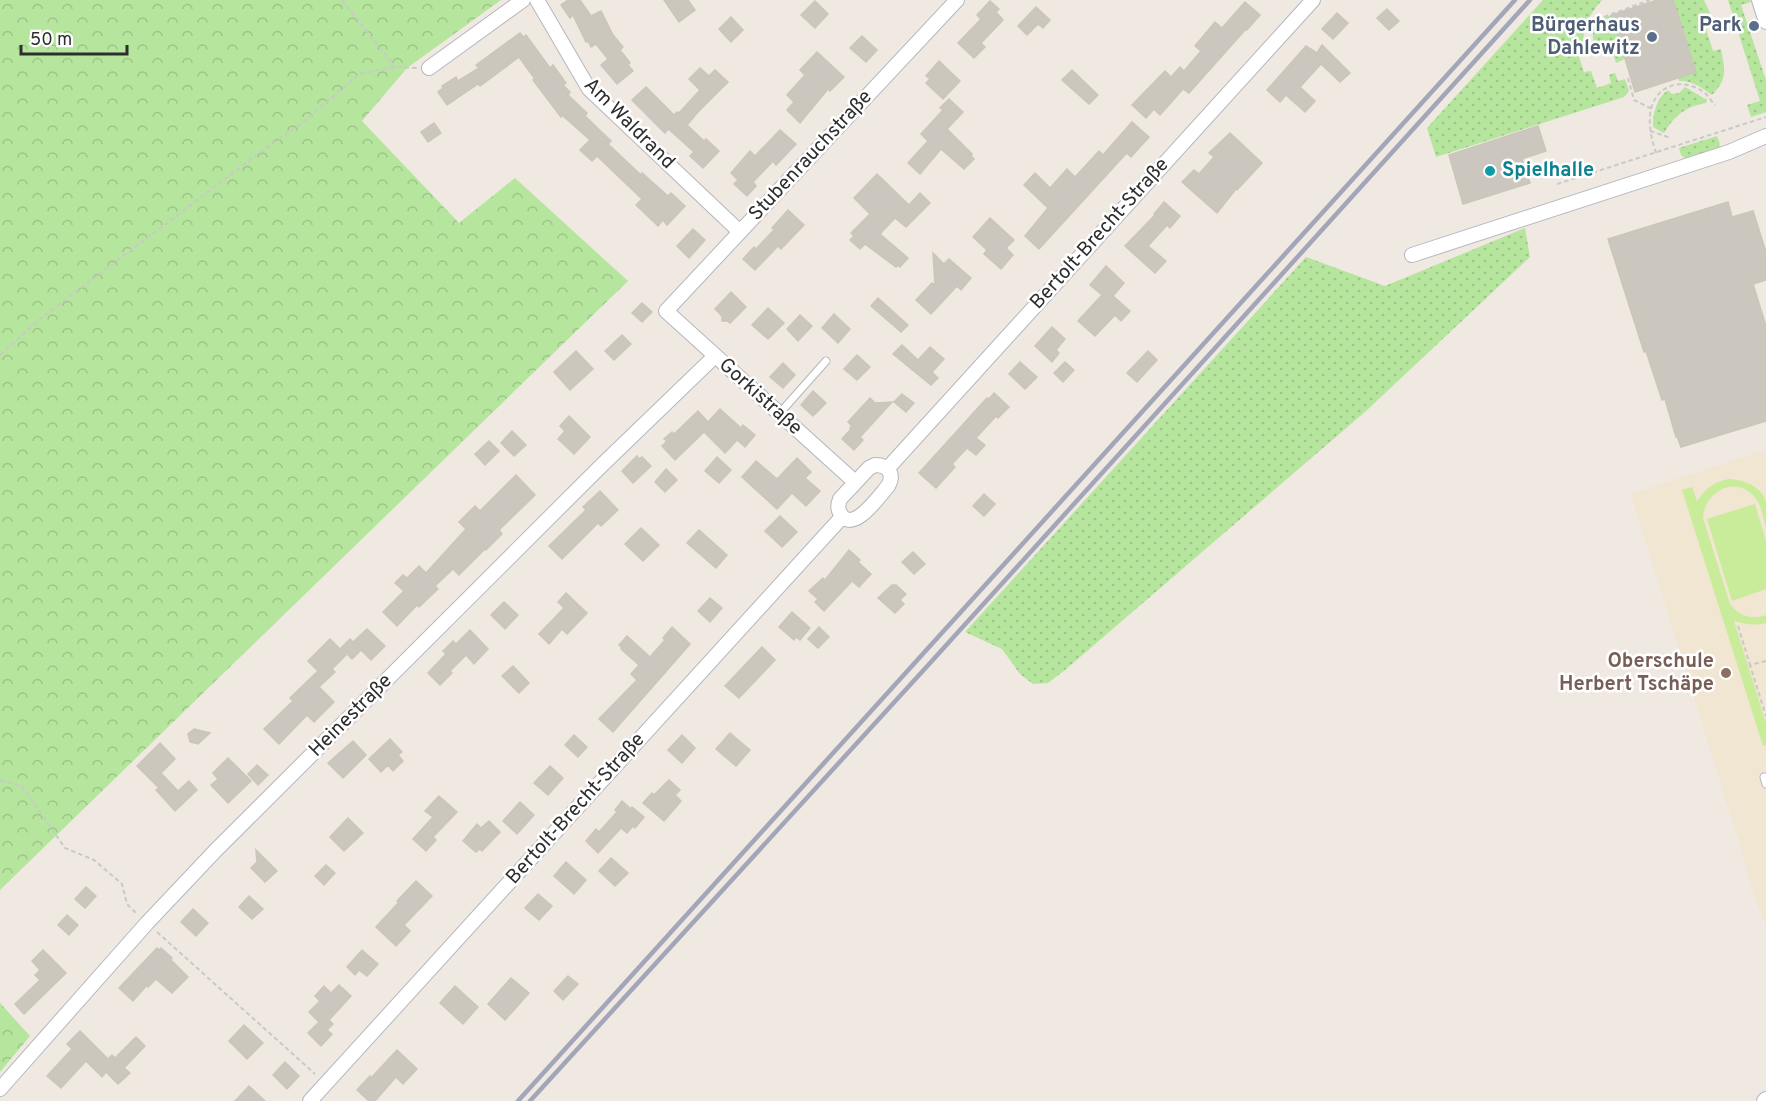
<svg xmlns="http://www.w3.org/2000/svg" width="1766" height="1101" font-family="Overpass,sans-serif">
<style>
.education{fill:#f0e6d1}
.grass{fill:url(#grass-dots)}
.forest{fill:url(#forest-crowns)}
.pitch{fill:#c9ec9a}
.building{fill:#cbc7bf;stroke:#cbc5ba;stroke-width:1.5}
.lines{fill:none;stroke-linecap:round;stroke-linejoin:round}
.service-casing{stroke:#b4b7c1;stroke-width:9}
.minor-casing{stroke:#b4b7c1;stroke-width:16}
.path{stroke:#c9c9c9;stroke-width:2;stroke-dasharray:4.5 3;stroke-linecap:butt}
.service{stroke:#fff;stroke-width:7}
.minor{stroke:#fff;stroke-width:14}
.rail{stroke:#a3a6b8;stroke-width:4.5}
.service-dot{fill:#5c6f8a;stroke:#fff;stroke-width:2}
.culture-dot{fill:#0f9aa8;stroke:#fff;stroke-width:2}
.education-dot{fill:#8d6e63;stroke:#fff;stroke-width:2}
.labels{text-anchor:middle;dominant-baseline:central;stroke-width:5;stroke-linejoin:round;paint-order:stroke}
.service-label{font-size:20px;font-weight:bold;fill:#4e5e75;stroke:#fff;text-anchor:end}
.street-label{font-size:20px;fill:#2e2e2e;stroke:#fff}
.culture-label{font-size:20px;font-weight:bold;fill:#0d838f;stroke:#fff;text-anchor:start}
.education-label{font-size:20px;font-weight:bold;fill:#785e54;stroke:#fff;text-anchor:end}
</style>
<defs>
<pattern id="grass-dots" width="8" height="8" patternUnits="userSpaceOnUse" patternTransform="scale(1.5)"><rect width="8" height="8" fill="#b6e59e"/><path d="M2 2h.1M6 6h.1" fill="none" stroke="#9dc588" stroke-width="1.8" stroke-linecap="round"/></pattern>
<pattern id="forest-crowns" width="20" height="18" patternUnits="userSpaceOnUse" patternTransform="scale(1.5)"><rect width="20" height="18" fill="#b6e59e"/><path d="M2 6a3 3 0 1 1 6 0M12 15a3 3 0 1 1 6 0" fill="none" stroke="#9dc588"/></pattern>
</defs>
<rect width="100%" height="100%" fill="#efe9e1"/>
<!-- education -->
<path class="education" d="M1766,450V926L1755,899L1742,852L1631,494Z"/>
<!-- grass -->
<g class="grass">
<path d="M1543,0H1602C1589,14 1583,27 1583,46L1577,51L1584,72L1591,71L1597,88L1611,83L1609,75L1615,73L1618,81L1625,79L1629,91L1624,97L1436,157L1427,128Z"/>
<path d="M1673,0H1704L1710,13L1702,16L1713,51L1721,49C1725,69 1728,79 1712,95C1702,88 1692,80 1679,81L1678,78L1696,72Z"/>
<path d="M1728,0H1750L1751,2L1741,5L1766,80V112L1751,117L1747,105L1760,101Z"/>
<path d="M1612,15L1625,59L1616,63L1612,50L1597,55C1594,45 1589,29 1598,21C1601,18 1608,16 1612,15Z"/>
<path d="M1685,87L1707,100L1706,103C1686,106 1674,116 1664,133L1653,127C1653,113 1656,99 1668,90L1672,94L1679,93Z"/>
<path d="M1717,136L1720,144L1718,149L1686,159L1681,155L1679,148Z"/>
<path d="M1525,228L1530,257L1366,411L1065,670L1048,683L1033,684L1020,674L1002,649L965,632L1306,257L1385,286Z"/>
</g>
<!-- forest -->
<g class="forest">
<path d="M0,0H501L407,68L362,121L459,223L515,178L628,281L0,890Z"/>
<path d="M0,1003L30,1036L0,1072Z"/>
</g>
<!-- pitch -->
<g class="pitch">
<path d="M1729,479C1743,480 1762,486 1766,502C1766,509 1766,519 1766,527C1763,519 1762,508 1757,500C1739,474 1705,489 1703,518L1730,604C1739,616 1751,620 1766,615V623C1754,626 1745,624 1734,621L1766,723V745L1763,746L1682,490L1692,487L1697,501C1706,488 1714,482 1729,479Z"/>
<path d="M1755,504L1766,541V589L1732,601L1707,519Z"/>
</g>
<!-- building -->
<g class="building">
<path d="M568,0H580L591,16L601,11L613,35L623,47L620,50L630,63L628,65L633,71L617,84L601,65L608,59L596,44L591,47L588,41L586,42L573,15L570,18L561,5Z"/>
<path d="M664,0H688L695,10L679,22Z"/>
<path d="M1657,0H1673L1696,72L1635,92L1612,15Z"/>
<path d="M815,1L828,14L815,28L801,15Z"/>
<path d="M990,1L999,9L996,12L1003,20L981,43L985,47L974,58L958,43L981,19L977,15Z"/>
<path d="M1245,2L1260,15L1247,30L1246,29L1189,93L1183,89L1160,115L1154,109L1146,118L1132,105L1165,71L1171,77L1180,67L1184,71L1201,51L1195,46L1215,22L1222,28Z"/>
<path d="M1036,7L1050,20L1043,28L1038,24L1027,35L1018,26Z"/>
<path d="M1387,9L1399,21L1389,30L1377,18Z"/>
<path d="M1337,13L1348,23L1333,39L1322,29Z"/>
<path d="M731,17L743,30L731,42L719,29Z"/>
<path d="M520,33L523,37L526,35L550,68L553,65L566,83L563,85L570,92L568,95L587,113L585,116L611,141L608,144L641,175L642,173L668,196L671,193L685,206L667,225L663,220L658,226L636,205L642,199L597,156L592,161L580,150L590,140L562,115L561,117L533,80L535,79L519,57L480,86L478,84L447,105L438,92L443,88L442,86L456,77L458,81L479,68L476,65Z"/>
<path d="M862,36L877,50L866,62L850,48Z"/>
<path d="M1322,45L1350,73L1340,82L1321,64L1300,87L1315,101L1305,112L1286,95L1280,102L1267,90L1306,46L1317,53Z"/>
<path d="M817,52L844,77L830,91L828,89L800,123L787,110L794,102L787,95L805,75L800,70Z"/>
<path d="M939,61L960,81L943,99L926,83L930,79L926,76Z"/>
<path d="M700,68L709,76L715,70L728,82L698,112L687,125L704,141L706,139L719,151L703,168L690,156L694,152L673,133L668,129L665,133L632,100L646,87L674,115L677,112L679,113L700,90L689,79Z"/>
<path d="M1072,70L1098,95L1089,104L1062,80Z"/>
<path d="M949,99L963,112L947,129L972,154L971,156L974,159L964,169L941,149L920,174L908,163L928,141L921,134L943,110L940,108Z"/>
<path d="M1132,122L1149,137L1131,157L1127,153L1122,158L1039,249L1025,236L1048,208L1024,185L1035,173L1050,188L1067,169L1075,177L1099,151L1103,155Z"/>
<path d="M434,123L441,133L428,142L421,132Z"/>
<path d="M1538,126L1546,151L1522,159L1530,183L1463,204L1449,155Z"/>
<path d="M780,130L796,144L776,165L773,161L753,182L756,186L747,196L734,184L738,180L731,173L750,151L755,156Z"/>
<path d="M1230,133L1262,163L1237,190L1236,189L1217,213L1182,182L1194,170L1199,174L1214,157L1209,153Z"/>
<path d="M877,174L909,205L920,193L930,203L906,227L895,218L880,234L908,258L900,267L898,265L896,267L865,244L860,249L850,240L854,236L851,233L870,214L854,198Z"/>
<path d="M1164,202L1180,216L1170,228L1167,225L1148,246L1166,261L1155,273L1125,246L1155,215L1154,214Z"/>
<path d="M1728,202L1732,217L1753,211L1766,252V280L1753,284L1766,326V421L1681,447L1677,436L1676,437L1665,399L1662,400L1646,351L1644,352L1608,239Z"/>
<path d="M788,210L804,225L781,249L778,246L755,270L743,259L754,247L756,249L774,230L772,228Z"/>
<path d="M990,218L1014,240L1006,248L1013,255L1001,269L984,254L987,250L973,237Z"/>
<path d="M693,229L705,240L689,258L677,246Z"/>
<path d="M933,253L944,264L949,259L971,278L961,290L957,286L931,314L916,300L932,283L935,285Z"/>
<path d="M1106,266L1124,283L1113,296L1130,311L1121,321L1115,315L1095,336L1078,321L1102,295L1090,285Z"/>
<path d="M731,292L746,307L730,323L727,321H722V316L715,309Z"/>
<path d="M878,298L908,325L901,332L871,306Z"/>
<path d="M642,303L652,312L642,322L632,313Z"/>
<path d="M768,308L784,323L768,339L752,325Z"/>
<path d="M834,314L850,329L838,343L822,328Z"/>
<path d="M800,315L812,326L798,341L787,329Z"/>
<path d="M1052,327L1065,339L1056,350L1059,353L1052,362L1035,346Z"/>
<path d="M622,335L631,344L614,360L605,351Z"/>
<path d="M902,345L918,360L930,347L944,359L932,372L938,378L931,385L893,354Z"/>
<path d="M576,351L593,369L570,390L554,372Z"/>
<path d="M1148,351L1157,360L1137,382L1127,373Z"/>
<path d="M857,355L870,367L857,380L844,369Z"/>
<path d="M1020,362L1037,377L1025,389L1009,374Z"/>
<path d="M1065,362L1074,370L1063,382L1054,373Z"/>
<path d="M783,363L795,375L783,388L770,377Z"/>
<path d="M813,391L826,403L813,416L801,405Z"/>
<path d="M994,393L1009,407L998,418L996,416L976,438L985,445L976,455L967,448L952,464L955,467L936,488L919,473L987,398L989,399Z"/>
<path d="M902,394L914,403L906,412L894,402Z"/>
<path d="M870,398L875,403L892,402L860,437L863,440L854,450L842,439L851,429L850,428L852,426L848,422Z"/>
<path d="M720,409L741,428L743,425L755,435L745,447L737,440L725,453L704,432L675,460L662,446L667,441L664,439L672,432L674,434L698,411L708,422Z"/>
<path d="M569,416L590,437L574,454L558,439L565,431L560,426Z"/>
<path d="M512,431L526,445L514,456L501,443Z"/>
<path d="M489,441L499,451L485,465L475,454Z"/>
<path d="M637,456L639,459L642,457L651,466L633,483L622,471Z"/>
<path d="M717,457L731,470L719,483L705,471Z"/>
<path d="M797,458L811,472L805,478L820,491L806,506L792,493L777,509L742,477L756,461L777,479Z"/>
<path d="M666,469L677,480L665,492L655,482Z"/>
<path d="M516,475L535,495L499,530L502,534L486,550L485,549L459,575L453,569L435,586L438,589L419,607L417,605L397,626L383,612L404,591L395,583L403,575L407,578L419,566L426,573L466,529L459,522L475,506L480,511Z"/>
<path d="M600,491L618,510L601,526L598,523L562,559L549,546L586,510L583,507Z"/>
<path d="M984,494L995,504L984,516L973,506Z"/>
<path d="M780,516L797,532L782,547L765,531Z"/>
<path d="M641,528L659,545L643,561L625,544Z"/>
<path d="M699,530L727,555L716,568L687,543Z"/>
<path d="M849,550L860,560L858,562L871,574L859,587L852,581L824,611L815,602L818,599L809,591L823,578L825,580Z"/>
<path d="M913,552L925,564L914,574L902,562Z"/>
<path d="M892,585H896L906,594L900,600L904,604L895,613L878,598Z"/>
<path d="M566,593L587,613L567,634L562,629L549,644L539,634L564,608L558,602Z"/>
<path d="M710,598L722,608L710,622L698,611Z"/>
<path d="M504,602L518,615L505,629L491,615Z"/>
<path d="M792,612L810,628L800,640L796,637L794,640L779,627Z"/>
<path d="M672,627L690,644L613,732L599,719L637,680L631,674L639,665L621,649L622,648L619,645L627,636L650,657L665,640L663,638Z"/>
<path d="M819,627L829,637L818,648L808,639Z"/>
<path d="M367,629L385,646L371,660L361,650L352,659L341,648L350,639L353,642Z"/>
<path d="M470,630L488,649L474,664L466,655L450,671L452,673L440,685L428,673L446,654L443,651L453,641L456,644Z"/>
<path d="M330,639L346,655L332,669L335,672L319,687L334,702L314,722L307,715L279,744L264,729L293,701L290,698L318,671L308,661Z"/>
<path d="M762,647L775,660L739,698L725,686Z"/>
<path d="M513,666L529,683L519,693L502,676Z"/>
<path d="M194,729L210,733L198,744L190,742L188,734Z"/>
<path d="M730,733L750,750L736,766L716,749Z"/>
<path d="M574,735L587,747L578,757L565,745Z"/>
<path d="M682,735L695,748L682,763L668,750Z"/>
<path d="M390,739L402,752L398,755L403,761L393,771L388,765L381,772L369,759Z"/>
<path d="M353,741L366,755L343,778L328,763Z"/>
<path d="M160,743L175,759L161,773L178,791L189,781L197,790L175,811L156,790L159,788L137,766Z"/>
<path d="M228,758L251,781L228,803L211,785L218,779L213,773Z"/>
<path d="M257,765L268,775L258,785L248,774Z"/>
<path d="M550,766L563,778L548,795L534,783Z"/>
<path d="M669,780L680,790L675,795L681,801L664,821L643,803L652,793L654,795Z"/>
<path d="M439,796L457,812L433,837L436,840L426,851L413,839L433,817L425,811Z"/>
<path d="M622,801L631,809L632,807L644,817L635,828L633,826L627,833L621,828L598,853L586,841L596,829L599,832L617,812L615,810Z"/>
<path d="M520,802L534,815L517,834L503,821Z"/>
<path d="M348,818L363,833L344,851L330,837Z"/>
<path d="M489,821L500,832L482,851L480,849L476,852L463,841L477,824L481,828Z"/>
<path d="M256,850L277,871L265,882L251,868L257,862Z"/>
<path d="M611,858L628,873L615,886L599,871Z"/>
<path d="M566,862L586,880L574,894L554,876Z"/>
<path d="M326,865L335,873L324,885L315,876Z"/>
<path d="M416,881L432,896L404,925L410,931L396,946L376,927L399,902L397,901Z"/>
<path d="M86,887L96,896L85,908L75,899Z"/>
<path d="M538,894L552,906L539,920L525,908Z"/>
<path d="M249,896L263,909L252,919L239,907Z"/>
<path d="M193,909L208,923L196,936L181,922Z"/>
<path d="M67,915L78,925L69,935L58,925Z"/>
<path d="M157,948L159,950L161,948L172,958L171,960L188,977L172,993L156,979L148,987L147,985L133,1001L119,988Z"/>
<path d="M43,950L66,973L24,1014L15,1004L40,980L35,975L40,970L32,961Z"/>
<path d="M362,950L378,964L367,976L359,970L355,975L347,967Z"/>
<path d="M568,976L578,984L563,1000L554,991Z"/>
<path d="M511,978L529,993L505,1020L488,1004Z"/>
<path d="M339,985L351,996L329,1020L333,1024L327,1030L332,1034L321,1046L308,1033L319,1022L309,1012L320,1001L315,996L324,986L331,993Z"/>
<path d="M455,986L478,1007L463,1024L440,1003Z"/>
<path d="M244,1025L263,1043L247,1059L229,1041Z"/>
<path d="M80,1031L108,1059L112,1055L115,1058L136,1037L145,1046L124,1068L130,1073L118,1084L106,1072L102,1077L86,1061L61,1088L47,1076L72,1049L67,1044Z"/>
<path d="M397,1050L417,1069L403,1084L396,1077L375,1101H369L357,1090L370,1076L371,1078Z"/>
<path d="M285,1062L299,1076L287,1089L273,1075Z"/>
<path d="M249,1086L265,1101H235Z"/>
</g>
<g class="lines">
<defs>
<g id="service">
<path d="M779,414L826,361"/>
<path d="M1766,777H1764L1766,784"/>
</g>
<g id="minor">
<path d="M537,0L589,89L740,232"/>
<path d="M1759,0L1766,22"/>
<path d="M429,68L523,0"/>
<path d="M1412,255L1729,152L1766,136"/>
<path d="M875,465C888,465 895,474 888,486C880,495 852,536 840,513C837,508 838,504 840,499L869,468Z"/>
<path d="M888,468L1313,0"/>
<path d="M855,482L666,311L957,0"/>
<path d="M0,1089L147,923L216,850L601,466L715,356"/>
<path d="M310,1101L842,517"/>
<path d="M1764,1101L1766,1099"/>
</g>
</defs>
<!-- service casing -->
<use href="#service" class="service-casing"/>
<!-- minor casing -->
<use href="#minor" class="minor-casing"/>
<!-- path -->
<g class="path">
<path d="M342,0L395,67"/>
<path d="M1590,22L1650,0"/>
<path d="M1628,78L1634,100L1652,109"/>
<path d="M1650,131L1671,138"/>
<path d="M1656,153C1652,141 1649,128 1650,115C1653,85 1683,75 1706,94C1709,97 1712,102 1715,105"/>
<path d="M1557,184L1766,117"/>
<path d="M0,355L40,319L254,157L306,120L359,74L395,67L417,68"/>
<path d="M1738,626L1750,665"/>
<path d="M1766,661L1750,665L1766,716"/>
<path d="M0,780L22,786L65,848L94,860L122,884L127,904L137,914"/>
<path d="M157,932L315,1074"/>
</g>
<!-- service -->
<use href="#service" class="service"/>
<!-- minor -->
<use href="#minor" class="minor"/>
<!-- rail -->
<g class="rail">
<path d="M518,1101L1515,0"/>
<path d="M530,1101L931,662L1530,0"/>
</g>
</g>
<!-- markers -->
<g class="service-dot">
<circle cx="1754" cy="26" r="6"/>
<circle cx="1652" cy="37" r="6"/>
</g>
<circle class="culture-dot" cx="1490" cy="171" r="6"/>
<circle class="education-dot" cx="1726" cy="673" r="6"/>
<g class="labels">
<!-- service labels -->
<g class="service-label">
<text x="1640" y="26">Bürgerhaus<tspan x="1640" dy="23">Dahlewitz</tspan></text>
<text x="1742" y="26">Park</text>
</g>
<!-- street labels -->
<g class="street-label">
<text transform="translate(629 124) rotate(45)">Am Waldrand</text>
<text transform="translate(811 156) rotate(-47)">Stubenrauchstraße</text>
<text transform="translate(1100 234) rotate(-48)">Bertolt-Brecht-Straße</text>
<text transform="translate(760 397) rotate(42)">Gorkistraße</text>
<text transform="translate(351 716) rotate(-45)">Heinestraße</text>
<text transform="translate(576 809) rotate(-48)">Bertolt-Brecht-Straße</text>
</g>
<!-- culture labels -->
<g class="culture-label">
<text x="1502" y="171">Spielhalle</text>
</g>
<!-- education labels -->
<g class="education-label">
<text x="1714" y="662">Oberschule<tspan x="1714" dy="23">Herbert Tschäpe</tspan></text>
</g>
</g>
<!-- scale -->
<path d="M21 45v9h106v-9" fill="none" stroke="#2e2e2e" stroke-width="3"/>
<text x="30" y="45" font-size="18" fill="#2e2e2e" stroke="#ffffff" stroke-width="4.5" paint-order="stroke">50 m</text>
</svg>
